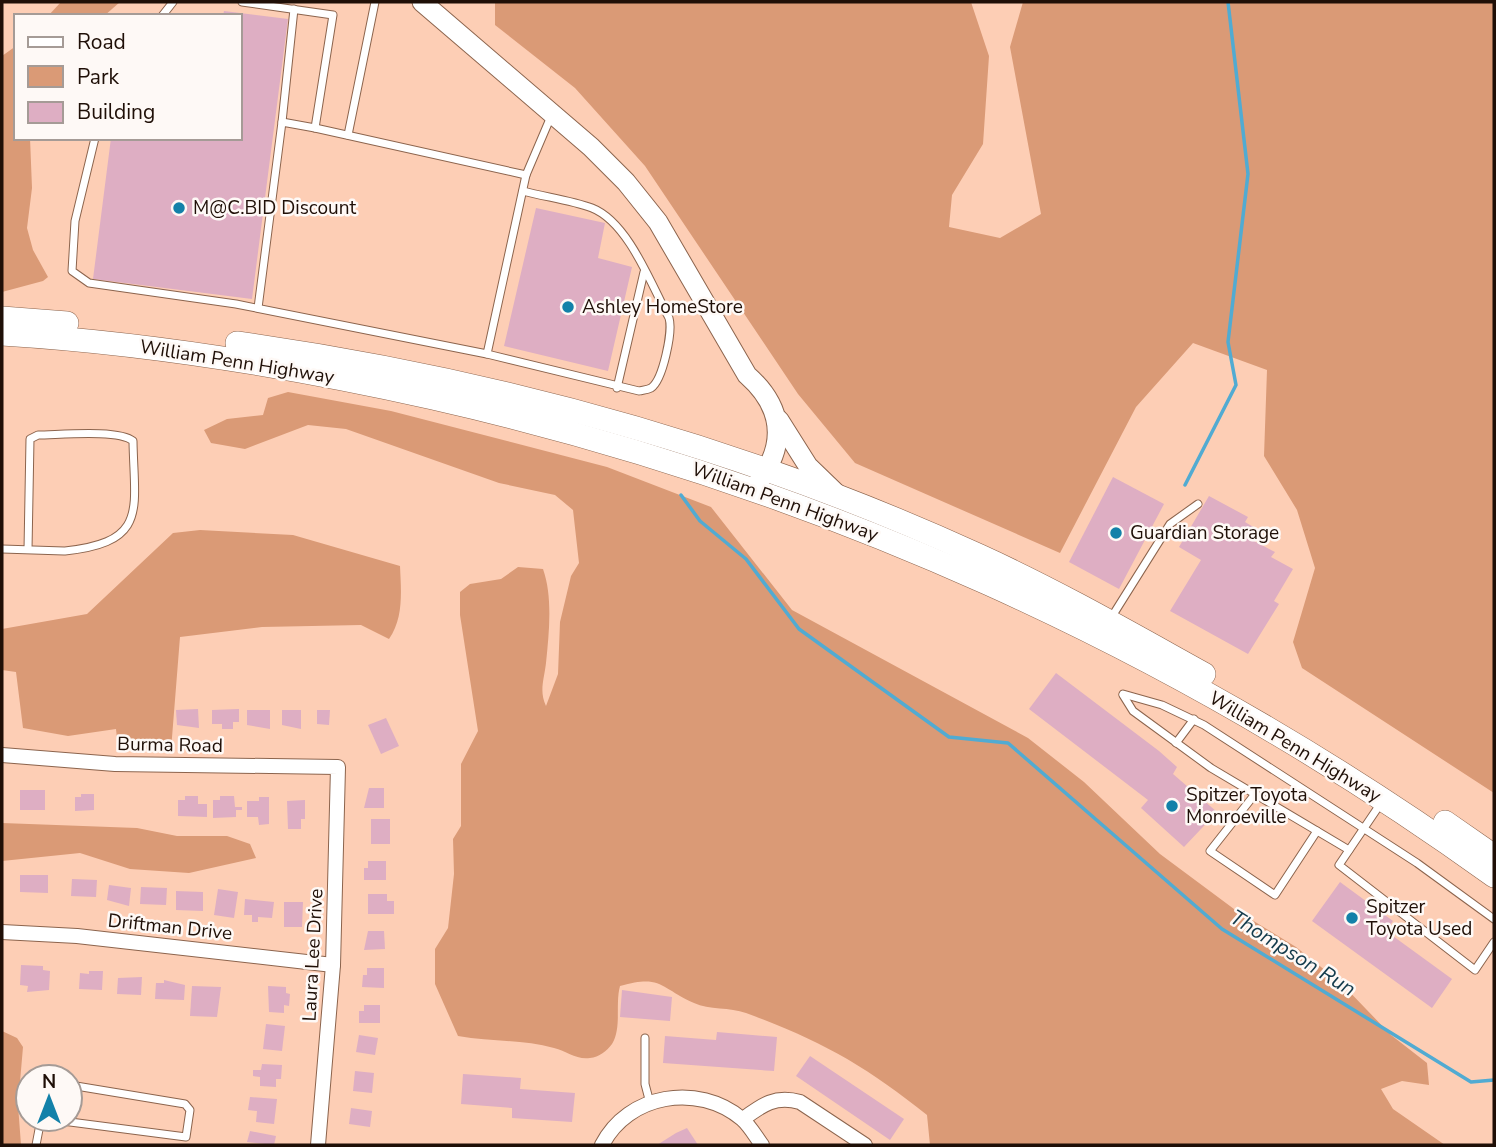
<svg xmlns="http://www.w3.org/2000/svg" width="1496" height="1147" font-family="'Nunito Sans',sans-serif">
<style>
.green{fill:#da9a76}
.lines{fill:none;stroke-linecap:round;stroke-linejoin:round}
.stream{stroke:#51abd2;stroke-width:3.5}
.building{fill:#deaec3}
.service-casing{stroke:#8c644d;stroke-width:9}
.minor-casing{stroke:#8c644d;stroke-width:16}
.secondary-casing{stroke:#8c644d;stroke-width:21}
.trunk-casing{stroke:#8c644d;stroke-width:24}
.service{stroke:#fff;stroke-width:7}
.minor{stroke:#fff;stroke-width:14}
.secondary{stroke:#fff;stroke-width:19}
.trunk{stroke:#fff;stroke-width:23}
.poi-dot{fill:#1381a9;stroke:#fef9f6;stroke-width:2.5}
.labels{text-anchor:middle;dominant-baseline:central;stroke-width:5;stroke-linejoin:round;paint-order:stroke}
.poi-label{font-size:19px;fill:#1f0f07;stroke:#fef9f6;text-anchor:start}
.street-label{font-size:19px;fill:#1f0f07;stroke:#fef9f6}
.water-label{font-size:21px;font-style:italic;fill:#133b4c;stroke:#fef9f6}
</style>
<rect width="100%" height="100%" fill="#fdceb5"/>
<!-- green -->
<g class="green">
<path d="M61,2H120L104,16H48Z"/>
<path d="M495,2H971L989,56L983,144L952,195L949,227L1000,238L1041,214L1010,47L1023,2H1494V793L1302,668L1293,642L1315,568L1297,510L1264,456L1267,370L1193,343L1136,407L1060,553L855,463L798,394L645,166L575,88L495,25Z"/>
<path d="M16,46V138H30L32,188L27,228L33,250L48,277L43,281L2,292V56Z"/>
<path d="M288,392L391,411L607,467L711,507L792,610L1028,738L1084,782L1160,854L1234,909L1296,947L1341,983L1391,1035L1427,1063L1429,1085L1402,1081L1381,1089L1393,1109L1445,1145H930L927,1115C866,1066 820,1040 746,1013C730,1007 709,1010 694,1003C660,988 662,974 620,986C615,1004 622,1028 612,1044C607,1051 599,1057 590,1058C576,1060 567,1051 554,1048C523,1039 490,1042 458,1036L435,984V949L448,928L454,874L453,839L461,826V764L478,731L460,615V592L470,584L501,579L518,567L543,569C553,597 549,633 546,663C544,680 539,691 546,706L558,674L560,622L571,576L579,563L573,510L555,495L499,483L346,429L308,425L245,449L211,443L204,430L227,419L263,415L268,398Z"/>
<path d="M200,530L293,535L400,566C401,590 404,618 389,639L361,625L262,627L180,637L171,750L118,748L116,729L68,736L23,728L16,672L2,670V629L87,614L173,533Z"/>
<path d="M2,823L137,828L177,836H227L250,844L256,858L189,873L130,869L80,853L2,861Z"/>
<path d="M2,1031L17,1038L23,1047L18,1105L21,1145H2Z"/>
</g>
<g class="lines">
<!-- stream -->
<g class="stream">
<path d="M1185,485L1236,385L1228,342L1248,174L1228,2"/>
<path d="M681,495L700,521L746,559L799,629L949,737L1008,743L1222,929L1471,1082L1494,1080"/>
</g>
</g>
<!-- building -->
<g class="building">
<path d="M224,11L288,19L252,299L93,279L111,138H240V16H223Z"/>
<path d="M536,208L605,223L598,258L632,267L608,371L504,346Z"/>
<path d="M1113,477L1164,504L1119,589L1069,562Z"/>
<path d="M1209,496L1248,517L1245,522L1260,531L1254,541L1275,552L1271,557L1293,569L1274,601L1279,604L1248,654L1170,611L1201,560L1179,547Z"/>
<path d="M1056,673L1159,751L1177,767L1173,774L1217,812L1184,847L1141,808L1148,800L1029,709Z"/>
<path d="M198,709L199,728L177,725L176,710Z"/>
<path d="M239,709V722H233V729H222V724H212V710Z"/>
<path d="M247,710H270V729L247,725Z"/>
<path d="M282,710H301V729L282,725Z"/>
<path d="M317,710H330L329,725L317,724Z"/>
<path d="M386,718L399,746L381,754L368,725Z"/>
<path d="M369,788H384V808H364Z"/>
<rect x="20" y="790" width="25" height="20"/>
<path d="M81,794H94V810L75,811V797H81Z"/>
<path d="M185,796H198V804H207V817L178,816V800H185Z"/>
<path d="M220,796H234L235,807H242V810H236V817L213,818V800H220Z"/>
<path d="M259,797H269V824L259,825L258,817H247V801H259Z"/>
<path d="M305,800V819H301V829H288L287,801Z"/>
<rect x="371" y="819" width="19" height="25"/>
<path d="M368,861H386V880H364V868H368Z"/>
<path d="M20,875H48V893L20,892Z"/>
<path d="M72,879L97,880L96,897L71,896Z"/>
<path d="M1340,882L1393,921L1386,931L1452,979L1432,1008L1312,921Z"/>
<path d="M109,885L131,888L129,906L107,900Z"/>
<path d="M141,887L167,888L166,905L140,904Z"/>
<path d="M218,889L238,892L234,918L214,915Z"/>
<path d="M176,891L203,892V911L176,910Z"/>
<path d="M368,894H387V901H394V914H368Z"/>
<path d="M245,899L274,902L272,918L258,917V922H252V915H244Z"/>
<path d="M284,902H303L302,927H284Z"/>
<path d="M368,931H384L385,949L364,950Z"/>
<path d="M21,965L43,966V970L50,971L49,990L27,992L28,986L20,985Z"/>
<path d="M367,968H384V988L362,987L363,975H367Z"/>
<path d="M89,971H103L102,990L79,989L80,973L89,974Z"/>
<path d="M142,977L141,995L117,994L118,978Z"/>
<path d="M164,980L185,985L184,1000L155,999L156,983H164Z"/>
<path d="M192,986L221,987L217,1017L190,1016Z"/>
<path d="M268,986L286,987V993L290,994L289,1006L284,1005V1013L269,1012Z"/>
<path d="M622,990L672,997L670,1021L620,1017Z"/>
<path d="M364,1005H380V1023H359V1011H364Z"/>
<path d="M266,1024L285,1026L282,1051L263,1049Z"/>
<path d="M717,1032L777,1037L774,1071L663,1063L665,1036L716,1040Z"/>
<path d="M359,1035L378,1038L375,1055L356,1052Z"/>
<path d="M810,1056L904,1119L890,1140L796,1076Z"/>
<path d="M262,1064L282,1065L281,1079H276V1087L260,1086V1077L253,1076V1070H261Z"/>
<path d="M355,1071L374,1073L372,1093L353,1091Z"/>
<path d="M463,1074L521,1078L520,1089L575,1093L572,1122L512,1118V1108L461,1104Z"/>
<path d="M250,1097L277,1099L274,1124L256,1122L257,1111L248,1110Z"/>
<path d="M351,1108L372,1111L370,1127L349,1124Z"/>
<path d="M687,1128L698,1145H657L676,1133Z"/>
<path d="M250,1131L276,1136L274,1145L247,1142Z"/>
</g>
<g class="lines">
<defs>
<g id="service">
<path d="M162,16L173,2"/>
<path d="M282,122L294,9"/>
<path d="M348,135L375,2"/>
<path d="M95,138L75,221L72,271L89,283L236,304L487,354L526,175L315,128L333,15L242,2"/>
<path d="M526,175L552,114"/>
<path d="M258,308L282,122L315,128"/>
<path d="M487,354L639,391C643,390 647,390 651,388C663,380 673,331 669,318C651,284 628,222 592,208C570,200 545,197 523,191"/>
<path d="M617,388L644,272"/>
<path d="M2,549L64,551H65C149,542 134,509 133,441C119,429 58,435 38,435L30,439L28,550"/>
<path d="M1111,618L1170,524L1198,504"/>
<path d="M1123,694L1162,705L1204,725L1417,863L1494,919"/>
<path d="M1123,695L1133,711L1211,768L1349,850"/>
<path d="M1176,743L1194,719"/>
<path d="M1255,794L1210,851L1275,895L1317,831"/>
<path d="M1381,803L1339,865L1475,970L1494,942"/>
<path d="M645,1038V1084L650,1103"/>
<path d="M47,1119L186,1137L190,1110L185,1104L70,1085"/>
<path d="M36,1145L41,1119"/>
</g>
<g id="minor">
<path d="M2,755L115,764L338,767L333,965L318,1145"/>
<path d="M2,932L77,936L333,965"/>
<path d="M743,1119C762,1105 775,1095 800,1102L865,1145"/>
<path d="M602,1145C628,1094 698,1082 742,1119C750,1126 756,1137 762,1145"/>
</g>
<g id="secondary">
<path d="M422,2L591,147L626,182L658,222L747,375C782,406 788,442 759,481"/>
<path d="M779,420L808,466L838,495"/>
</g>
<g id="trunk">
<path d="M2,318L67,323"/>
<path d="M2,334C148,343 290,366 433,398C816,485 1175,646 1494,876"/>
<path d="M237,343C492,379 745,448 980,556C1057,591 1130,633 1204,674"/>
<path d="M1445,822L1494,856"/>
</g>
</defs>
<!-- service casing -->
<use href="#service" class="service-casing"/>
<!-- minor casing -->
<use href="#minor" class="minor-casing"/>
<!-- secondary casing -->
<use href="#secondary" class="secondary-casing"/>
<!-- trunk casing -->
<use href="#trunk" class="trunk-casing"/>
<!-- service -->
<use href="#service" class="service"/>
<!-- minor -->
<use href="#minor" class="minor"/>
<!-- secondary -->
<use href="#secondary" class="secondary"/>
<!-- trunk -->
<use href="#trunk" class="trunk"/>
</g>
<!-- markers -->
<g class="poi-dot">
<circle cx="179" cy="208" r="7"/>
<circle cx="568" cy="307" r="7"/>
<circle cx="1116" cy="533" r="7"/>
<circle cx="1172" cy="806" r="7"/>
<circle cx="1352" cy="918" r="7"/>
</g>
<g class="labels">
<!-- poi labels -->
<g class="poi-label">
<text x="193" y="208">M@C.BID Discount</text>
<text x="582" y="307">Ashley HomeStore</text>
<text x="1130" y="533">Guardian Storage</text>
<text x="1186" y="795">Spitzer Toyota<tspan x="1186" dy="22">Monroeville</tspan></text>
<text x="1366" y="907">Spitzer<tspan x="1366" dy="22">Toyota Used</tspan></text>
</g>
<!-- street labels -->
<g class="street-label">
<text transform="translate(237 362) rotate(9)">William Penn Highway</text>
<text transform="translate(785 502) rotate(20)">William Penn Highway</text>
<text transform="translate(170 745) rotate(1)">Burma Road</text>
<text transform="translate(1295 747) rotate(31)">William Penn Highway</text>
<text transform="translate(170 927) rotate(6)">Driftman Drive</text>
<text transform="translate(313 955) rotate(-87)">Laura Lee Drive</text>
</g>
<!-- water labels -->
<g class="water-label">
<text transform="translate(1293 953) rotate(32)">Thompson Run</text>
</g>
</g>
<!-- border -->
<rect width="1496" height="1147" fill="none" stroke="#1f0f07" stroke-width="7"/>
<!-- legend -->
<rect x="14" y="14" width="228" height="126" fill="#fef9f6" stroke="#a59b96" stroke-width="2"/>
<rect x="28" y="37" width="35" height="10" fill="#ffffff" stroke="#a59b96" stroke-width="2"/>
<text x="77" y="49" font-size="21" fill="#1f0f07">Road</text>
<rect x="28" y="66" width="35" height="21" fill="#da9a76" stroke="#a59b96" stroke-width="2"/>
<text x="77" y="84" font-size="21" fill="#1f0f07">Park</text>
<rect x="28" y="102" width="35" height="21" fill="#deaec3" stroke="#a59b96" stroke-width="2"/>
<text x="77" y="119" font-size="21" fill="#1f0f07">Building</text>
<!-- north arrow -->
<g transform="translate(49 1098)"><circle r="33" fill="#fef9f6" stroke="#a59b96" stroke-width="2"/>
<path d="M0-5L12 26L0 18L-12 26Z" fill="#1381a9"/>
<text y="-10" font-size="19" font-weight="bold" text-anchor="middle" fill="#1f0f07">N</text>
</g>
</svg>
